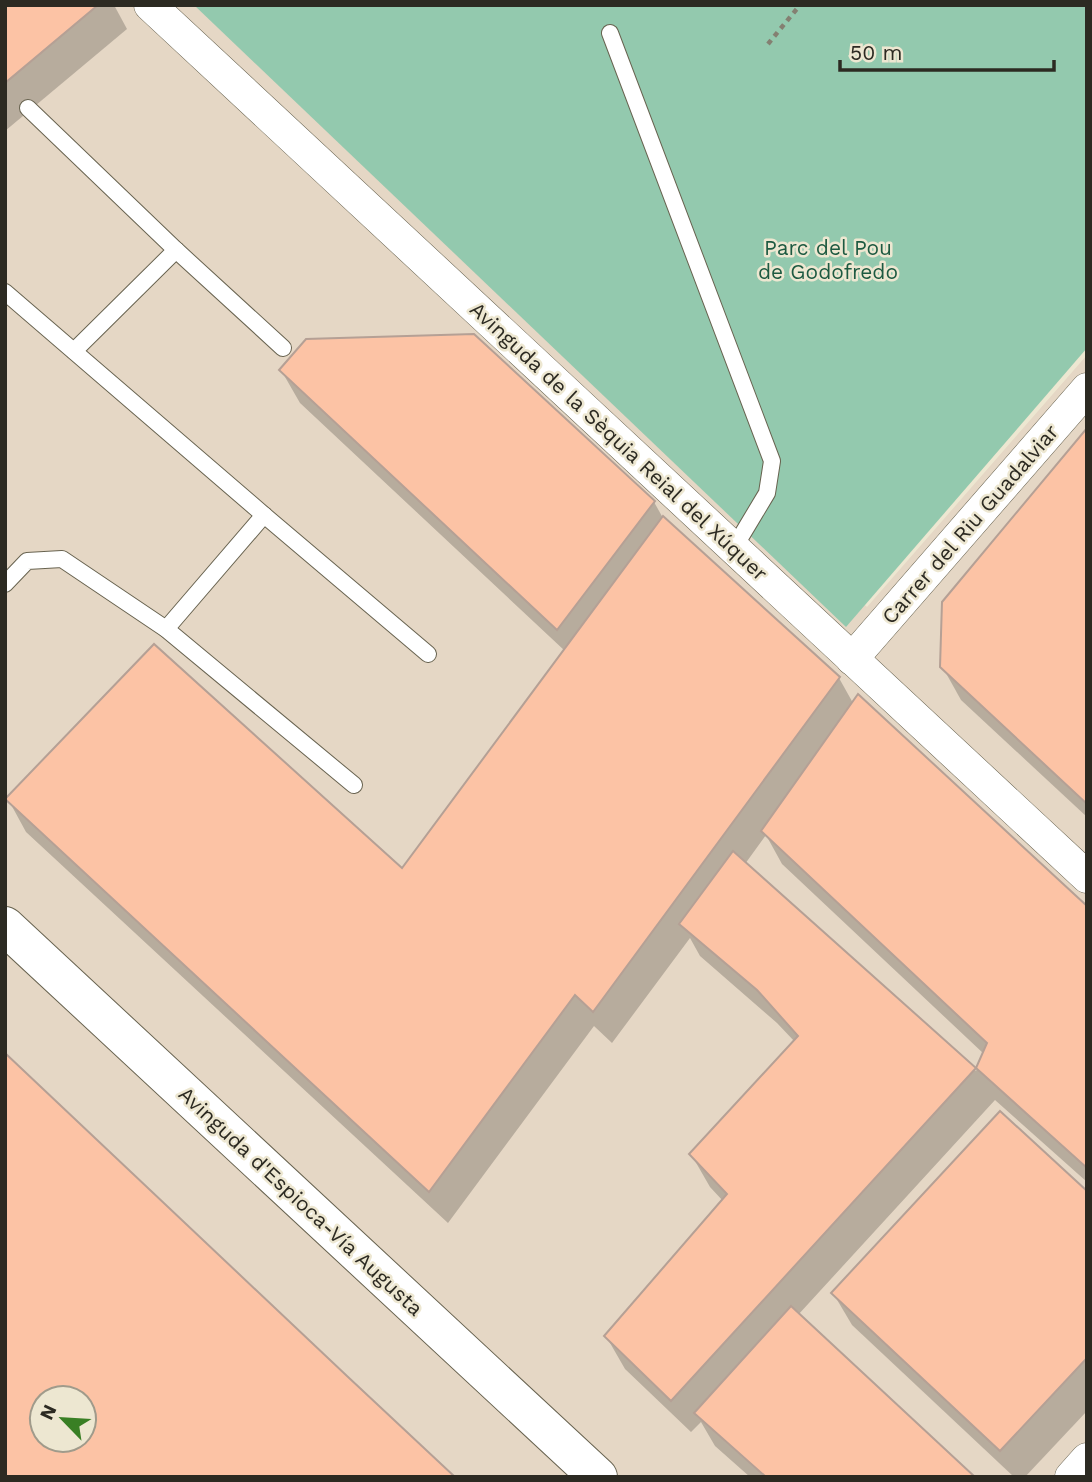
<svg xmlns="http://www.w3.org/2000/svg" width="1092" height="1482" font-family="'Work Sans',sans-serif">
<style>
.industrial{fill:#e5d7c5;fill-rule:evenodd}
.green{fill:#93c9ae}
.shadow{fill:#0003;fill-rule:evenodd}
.building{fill:#fcc3a5;stroke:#b5a095;stroke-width:2;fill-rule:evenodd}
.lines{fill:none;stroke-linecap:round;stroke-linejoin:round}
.lane-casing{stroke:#686350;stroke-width:18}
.street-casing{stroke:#686350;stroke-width:33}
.secondary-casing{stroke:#686350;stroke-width:40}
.path{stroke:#848072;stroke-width:4.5;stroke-dasharray:5 5;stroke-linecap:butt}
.lane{stroke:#fff;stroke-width:16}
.street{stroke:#fff;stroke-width:32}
.secondary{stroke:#fff;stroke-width:38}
.labels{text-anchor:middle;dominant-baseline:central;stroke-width:5;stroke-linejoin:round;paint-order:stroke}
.park-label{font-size:21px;fill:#1d5a41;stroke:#ede7d1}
.street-label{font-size:21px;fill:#2c2a22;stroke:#ede7d1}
</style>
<rect width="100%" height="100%" fill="#ede7d1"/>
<!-- industrial -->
<path class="industrial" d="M5,5H237L867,607L1087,355V1477H5ZM42,1398H84V1440H42Z"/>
<!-- green -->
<path class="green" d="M194,5H1087V348L846,627Z"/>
<!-- shadow -->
<g class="shadow">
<path d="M5,5H114L127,29L5,131Z"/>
<path d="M281,370L654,502L663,518L839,678L853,703L1087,909V1182L995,1100L798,1315L973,1477H750L715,1446L701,1422L691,1432L625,1369L606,1336L723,1201L710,1187L691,1154L795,1042L777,1023L700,956L690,938L612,1043L594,1026L448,1223L26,832L8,799L402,871L565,651L300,403ZM766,835L782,864L984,1054L976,1071L745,864Z"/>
<path d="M1087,431V817L961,700L942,666Z"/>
<path d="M1087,1194V1411L1025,1477H1014L852,1325L833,1293Z"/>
</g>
<!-- building -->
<g class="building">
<path d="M5,5H98L5,83Z"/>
<path d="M474,334L655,501L557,630L279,370L306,339Z"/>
<path d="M1087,428V804L940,667L942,602Z"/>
<path d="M663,516L840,677L593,1012L575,995L429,1192L5,799L154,644L402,868Z"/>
<path d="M858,694L1087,906V1168L976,1068L987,1043L761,831Z"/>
<path d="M733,851L976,1068L671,1401L604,1336L727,1194L689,1154L798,1036L757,990L679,924Z"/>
<path d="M5,1053L347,1376L455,1477H5ZM42,1398H84V1440H42Z"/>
<path d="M1000,1111L1087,1191V1358L1000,1451L831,1293Z"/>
<path d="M791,1306L975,1477H766L694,1413Z"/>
</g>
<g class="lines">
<defs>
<g id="lane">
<path d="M610,33L772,461L767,493L734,548"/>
<path d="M28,108L176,250L283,348"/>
<path d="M5,292L264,515"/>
<path d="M74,351L176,250"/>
<path d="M5,584L27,561L62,559L166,629L354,785"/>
<path d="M166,629L264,515L428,654"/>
</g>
<g id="street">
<path d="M150,5L1087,877"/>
<path d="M852,659L1087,389"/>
<path d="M1071,1477L1087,1459"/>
</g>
<path id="secondary" d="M5,926L598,1477"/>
</defs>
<!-- lane casing -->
<use href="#lane" class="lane-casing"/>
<!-- street casing -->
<use href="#street" class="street-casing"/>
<!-- secondary casing -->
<use href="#secondary" class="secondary-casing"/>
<!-- path -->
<path class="path" d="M768,44L800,5"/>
<!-- lane -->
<use href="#lane" class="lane"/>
<!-- street -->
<use href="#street" class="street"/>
<!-- secondary -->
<use href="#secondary" class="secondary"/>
</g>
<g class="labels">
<!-- park labels -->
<g class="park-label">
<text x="828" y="247">Parc del Pou<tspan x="828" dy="24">de Godofredo</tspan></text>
</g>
<!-- street labels -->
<g class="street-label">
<text transform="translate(619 441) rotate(43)">Avinguda de la Sèquia Reial del Xúquer</text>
<text transform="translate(970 524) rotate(-49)">Carrer del Riu Guadalviar</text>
<text transform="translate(301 1201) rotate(43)">Avinguda d'Espioca-Vía Augusta</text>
</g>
</g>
<!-- border -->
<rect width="1092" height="1482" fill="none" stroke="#2c2a22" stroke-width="14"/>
<!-- north arrow -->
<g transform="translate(63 1419) rotate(295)"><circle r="33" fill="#ede7d1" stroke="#a09b8b" stroke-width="2"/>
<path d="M0-5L12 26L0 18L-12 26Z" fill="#397f24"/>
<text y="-10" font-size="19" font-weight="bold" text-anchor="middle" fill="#2c2a22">N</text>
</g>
<!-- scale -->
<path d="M840 60v10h214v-10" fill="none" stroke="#2c2a22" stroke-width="3.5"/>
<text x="850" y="60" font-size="21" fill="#2c2a22" stroke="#ede7d1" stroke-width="5" paint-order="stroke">50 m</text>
</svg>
